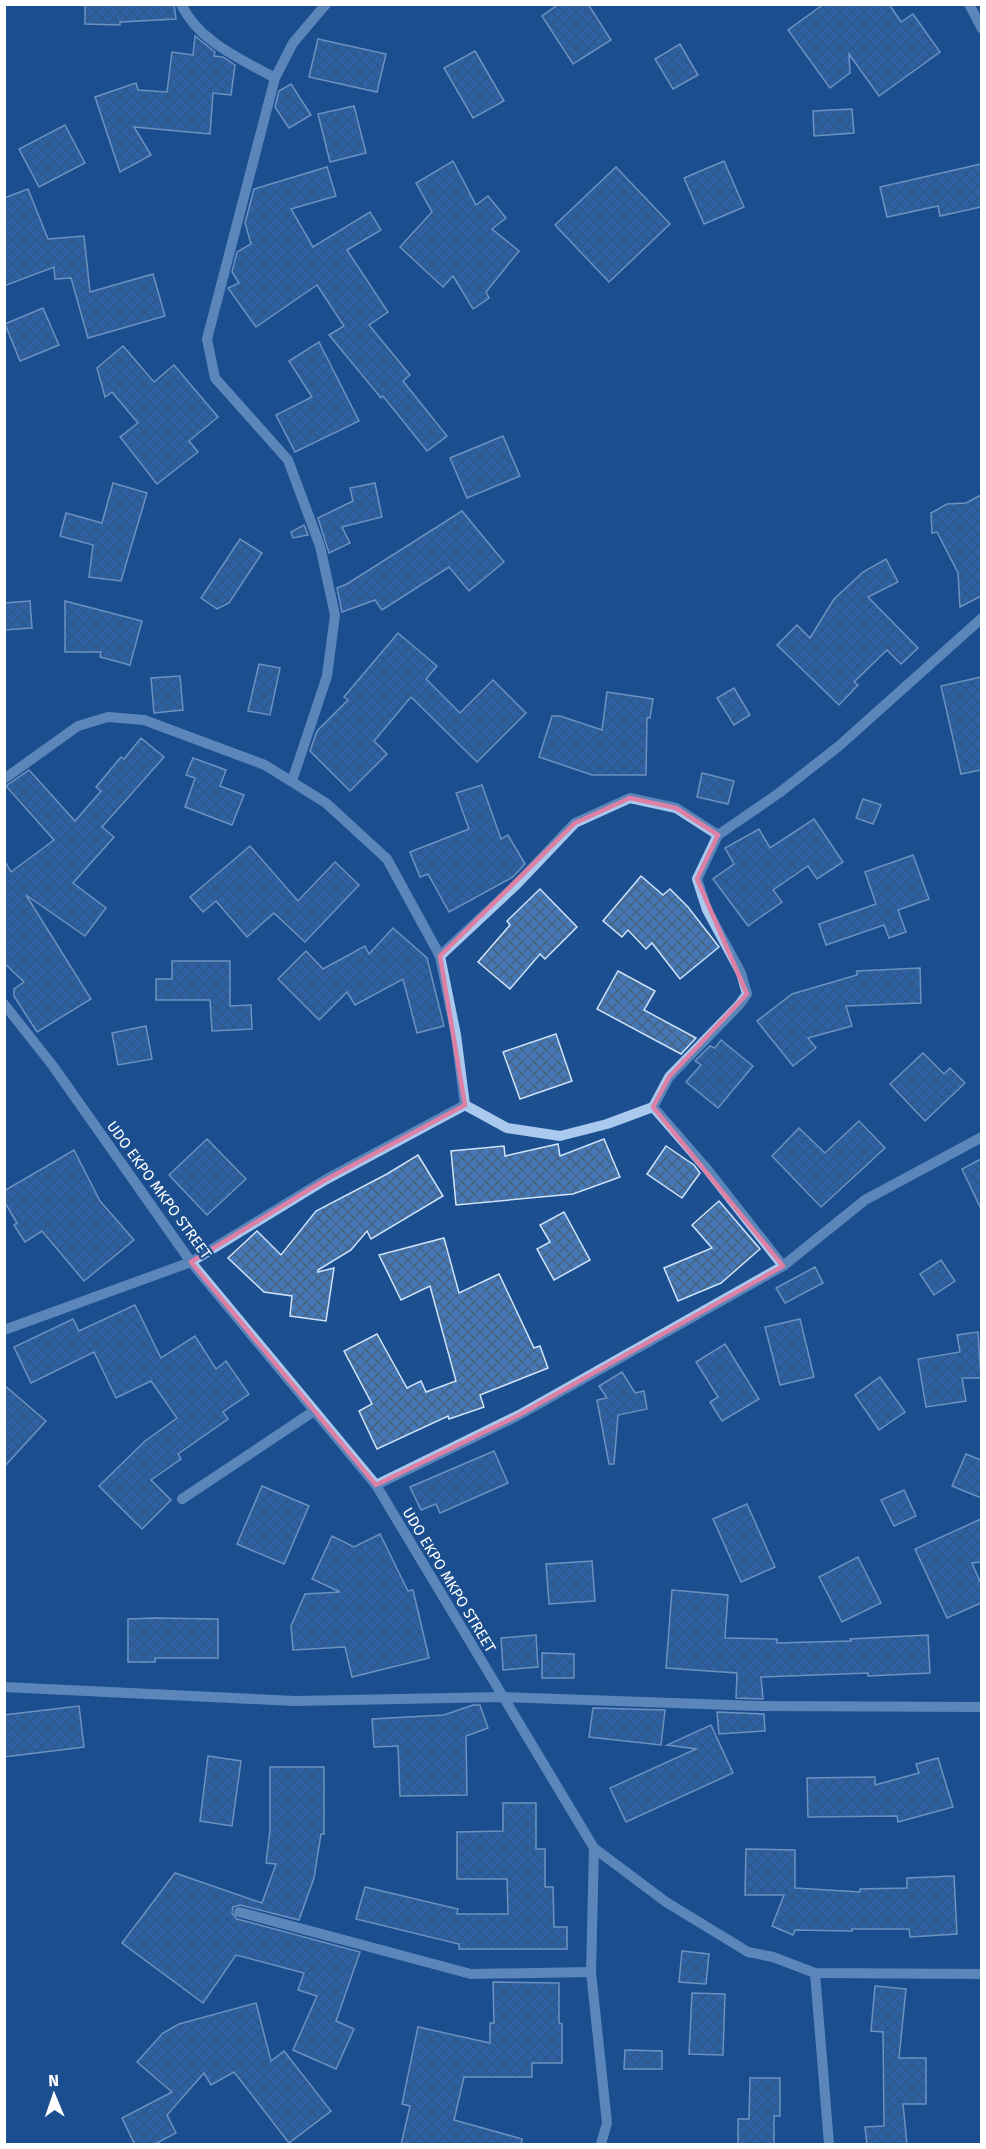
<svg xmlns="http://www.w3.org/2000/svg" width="986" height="2149" font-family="'Fira Sans',sans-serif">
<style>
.building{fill:url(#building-cross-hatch);stroke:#cfe3fa;stroke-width:1.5}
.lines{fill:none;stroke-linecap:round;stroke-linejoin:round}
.minor{stroke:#a9c9ee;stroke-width:10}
.marked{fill:none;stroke:#dd80a5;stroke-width:4.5;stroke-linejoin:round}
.labels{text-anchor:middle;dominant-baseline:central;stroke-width:4.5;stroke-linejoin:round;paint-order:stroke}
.street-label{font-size:15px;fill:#fff;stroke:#1b4f8f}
</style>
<defs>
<pattern id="building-cross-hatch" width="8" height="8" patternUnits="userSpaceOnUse" patternTransform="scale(1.5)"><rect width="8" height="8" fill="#4478b7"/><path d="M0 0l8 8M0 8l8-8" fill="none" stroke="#486282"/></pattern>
</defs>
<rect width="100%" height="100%" fill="#1b4f8f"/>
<!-- building -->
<g class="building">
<path d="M85,4H174L176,19L120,22V25L85,24Z"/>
<path d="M559,4H588L611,40L573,64L542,16Z"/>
<path d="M824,4H889L901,22L913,14L940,52L879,96L849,54L850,73L830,88L788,30Z"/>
<path d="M195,36L215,52L214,56L223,57L235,65L231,95L213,93L210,134L134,127L151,155L120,172L95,97L136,83L138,90L167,92L172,52L193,55Z"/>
<path d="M318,39L386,54L377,92L309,77Z"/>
<path d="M680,44L698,75L673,89L655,59Z"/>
<path d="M475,51L504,101L473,118L444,68Z"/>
<path d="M291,84L311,115L289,128L275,107L279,91Z"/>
<path d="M354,106L366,153L330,162L318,114Z"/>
<path d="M852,109L854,133L814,136L813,111Z"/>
<path d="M65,125L85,163L39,187L19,149Z"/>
<path d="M453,161L476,205L488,196L506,218L492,229L519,251L486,292L489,298L473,309L453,276L443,287L400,247L432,212L416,183Z"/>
<path d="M724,161L744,207L704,224L684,178Z"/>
<path d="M981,164V207L940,216L938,206L887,217L880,187Z"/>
<path d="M327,167L336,196L291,209L313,247L370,212L381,230L347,250L388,312L369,325L410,375L403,381L447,436L427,451L383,396L381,398L329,335L344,326L317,285L256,327L228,288L239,283L232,272L237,252L251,244L245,223L254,189Z"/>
<path d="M616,167L670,224L609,282L555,225Z"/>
<path d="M28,189L48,239L84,236L90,292L153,274L165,316L88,338L71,278L55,279L54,267L4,286V198Z"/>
<path d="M43,308L59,345L20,361L5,324Z"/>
<path d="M319,342L359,421L295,452L276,415L312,397L289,361Z"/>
<path d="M123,346L154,382L174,365L218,417L189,441L198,452L157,484L120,437L138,423L112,392L105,397L97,368Z"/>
<path d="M503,436L520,476L467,498L450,458Z"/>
<path d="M113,483L147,493L121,581L89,577L93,545L60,536L66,513L102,523Z"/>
<path d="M375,483L382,517L342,527L350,543L329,553L318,518L353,501L350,488Z"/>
<path d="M981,495V596L960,607L958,573L937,532L932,533L931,513L947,504L966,503Z"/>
<path d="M462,511L504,562L469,591L449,567L382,610L375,600L342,612L337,588L347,584Z"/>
<path d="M304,525L308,535L293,538L291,532Z"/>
<path d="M240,539L262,553L229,603L217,609L201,598Z"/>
<path d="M886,559L898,582L868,597L918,648L901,664L887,650L854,682L858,685L839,705L777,645L797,625L810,638L834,599L863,572Z"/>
<path d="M30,601L32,628L4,630V603Z"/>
<path d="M65,601L142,621L130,665L100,657L101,652H65Z"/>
<path d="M398,633L437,666L426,679L460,713L493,680L526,713L477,762L411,697L374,741L387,754L350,791L310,751L317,731L348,700L344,697Z"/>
<path d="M259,664L280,668L270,715L248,711Z"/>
<path d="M180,676L183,710L154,713L151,678Z"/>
<path d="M981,677V770L961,774L941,686Z"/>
<path d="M734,688L750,715L734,725L717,698Z"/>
<path d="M607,692L653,699L650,718H647L646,775H592L539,757L552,716H560L602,730Z"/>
<path d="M141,738L164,757L102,827L114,837L73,883L106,908L85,936L26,895L91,999L37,1032L14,996V989L24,982L4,963V860L11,872L54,840L6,786L29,770L75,821L101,791L96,787L121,757L124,759Z"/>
<path d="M193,758L226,770L220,786L244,795L232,825L185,807L195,778L186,775Z"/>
<path d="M702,773L734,781L728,804L697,797Z"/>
<path d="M482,785L501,839L508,835L525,864L513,877L449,912L428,874L420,877L410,852L469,829L456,793Z"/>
<path d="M863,799L881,805L873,824L856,818Z"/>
<path d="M814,819L843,862L817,879L808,866L773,890L782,902L748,926L713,879L734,864L725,848L759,829L770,848Z"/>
<path d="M250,846L298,901L335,862L359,885L305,942L274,913L247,937L216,901L203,912L190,897Z"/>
<path d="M913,855L929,899L898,910L906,932L889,938L884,925L826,945L819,924L876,904L865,872Z"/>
<path d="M641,876L663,895L670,889L688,907L719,947L680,979L652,943L646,949L628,930L622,937L603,921Z"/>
<path d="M540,889L577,927L545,959L540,954L510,989L478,962L510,925L507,921Z"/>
<path d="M393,928L427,958L444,1026L417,1033L403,979L355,1005L347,992L319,1020L278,979L306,951L323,969L365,946L369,954Z"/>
<path d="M172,961H230V1006L251,1005L252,1029L212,1031L210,1000H156V979H172Z"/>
<path d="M920,968L921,1003L846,1006L852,1026L808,1038L816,1048L793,1066L757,1021L792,994L857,975V971Z"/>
<path d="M618,971L655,991L644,1010L696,1038L681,1054L597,1009Z"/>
<path d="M146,1026L152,1059L118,1065L112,1033Z"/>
<path d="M556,1034L572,1081L520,1099L503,1052Z"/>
<path d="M721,1040L753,1066L718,1108L686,1082L701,1065L695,1061L710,1046L715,1048Z"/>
<path d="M923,1053L944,1074L950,1068L965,1083L925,1121L890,1084Z"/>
<path d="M859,1121L885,1148L821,1207L772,1156L799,1128L825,1153Z"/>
<path d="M207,1139L246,1179L207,1215L169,1175Z"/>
<path d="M604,1139L620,1177L573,1194L456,1205L451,1151L504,1146L505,1156L558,1144L560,1156Z"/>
<path d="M666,1146L694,1165L700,1173L682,1198L647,1174Z"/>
<path d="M74,1150L100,1201L134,1240L84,1281L42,1231L25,1242L14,1225L17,1223L4,1201V1191Z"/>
<path d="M418,1155L443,1196L371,1239L367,1231L351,1250L318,1270V1272L334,1268L326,1321L290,1316L292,1296L264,1292L228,1258L257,1231L281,1255L316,1211L387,1174Z"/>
<path d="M981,1159V1209L962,1169Z"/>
<path d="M719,1201L760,1249L721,1283L678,1301L664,1268L712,1248L692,1225Z"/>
<path d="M564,1212L590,1260L554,1280L537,1249L550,1242L540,1225Z"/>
<path d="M444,1238L459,1293L499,1274L534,1348L540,1346L548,1368L480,1395L484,1407L449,1419L448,1416L377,1449L359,1411L372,1404L344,1351L377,1334L407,1388L421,1381L426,1392L456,1381L430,1286L401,1300L379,1255Z"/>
<path d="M941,1260L955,1281L934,1295L920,1274Z"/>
<path d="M815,1267L823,1283L785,1303L776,1288Z"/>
<path d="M135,1305L161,1358L195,1336L216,1369L226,1361L249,1394L223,1412L228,1419L178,1454L181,1459L151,1480L171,1500L142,1529L99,1486L145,1441L177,1418L151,1381L116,1398L94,1352L31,1383L14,1347L73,1319L79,1331Z"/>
<path d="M800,1319L814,1377L780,1385L765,1327Z"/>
<path d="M978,1332L981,1378H962L966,1401L926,1407L918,1359L960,1352L957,1335Z"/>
<path d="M725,1344L759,1399L722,1421L710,1402L718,1397L696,1362Z"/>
<path d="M622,1372L635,1393L644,1391L647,1409L618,1415L614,1464H609L597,1400L607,1398L599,1386Z"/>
<path d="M880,1377L905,1412L879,1430L855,1395Z"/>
<path d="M4,1385L46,1421L4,1467Z"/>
<path d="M494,1451L508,1483L440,1513L436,1504L421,1510L410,1487Z"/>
<path d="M966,1454L981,1460V1498L952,1486Z"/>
<path d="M262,1486L309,1506L284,1564L237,1544Z"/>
<path d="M904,1490L916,1516L894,1526L881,1500Z"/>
<path d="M747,1504L775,1567L741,1582L713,1519Z"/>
<path d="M981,1519V1562L972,1563L981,1584V1603L947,1618L915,1549Z"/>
<path d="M380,1534L408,1591L413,1590L429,1658L352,1677L345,1647L293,1650L291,1626L305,1594L340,1592L312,1579L332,1536L354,1547Z"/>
<path d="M858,1557L881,1603L842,1622L819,1577Z"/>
<path d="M592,1561L595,1601L549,1604L546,1564Z"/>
<path d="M672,1590L728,1595L725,1638L777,1639V1643L851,1641L850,1639L928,1635L930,1673L868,1676V1673L761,1677L763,1699L736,1698L737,1673L666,1668Z"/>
<path d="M155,1618L218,1619V1658H155V1662H128V1619Z"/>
<path d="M536,1635L538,1667L503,1670L501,1638Z"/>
<path d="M542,1653L574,1654V1678H542Z"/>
<path d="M473,1705H480L488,1728L466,1736L467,1795L400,1796L398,1746L374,1747L372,1719L444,1715Z"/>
<path d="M79,1706L84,1747L4,1757V1715Z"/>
<path d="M593,1708L665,1710L661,1745L589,1737Z"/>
<path d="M717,1712L764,1714L765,1731L719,1734Z"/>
<path d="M711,1725L733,1773L626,1822L610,1788L696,1749L667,1745Z"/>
<path d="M208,1756L241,1761L232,1826L200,1821Z"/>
<path d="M938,1758L953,1807L898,1822L897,1816L808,1817L807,1778L875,1777V1785L919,1773L916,1764Z"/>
<path d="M270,1767H324V1834H321L314,1878L299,1920L240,1905L233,1907L232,1913L237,1919L360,1952L336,2021L354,2029L336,2069L293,2050L317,1996L298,1990L304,1973L236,1955L203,2003L122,1943L175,1873L262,1903L276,1864L266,1863L270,1830Z"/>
<path d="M503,1803H536V1849H545V1887H553L554,1927H567V1949H459V1944L356,1919L365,1887L458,1909L457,1914H508L507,1879H457V1832L503,1831Z"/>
<path d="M746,1849L795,1850V1888L860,1892V1889L907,1888V1878L954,1876L957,1934L910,1937L909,1929H852V1931L795,1930L793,1935L772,1926L784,1895H745Z"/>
<path d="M682,1951L709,1954L706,1984L679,1982Z"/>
<path d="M493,1982L559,1983V2023L562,2024V2063H532V2077H464L454,2120L522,2139L521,2145H401L410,2106L402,2104L418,2027L490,2043V2023H494Z"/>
<path d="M875,1986L906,1989L899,2058H926V2104H903L907,2145H867L865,2127L884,2126L883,2032L871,2031Z"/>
<path d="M692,1993L725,1994L723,2055L689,2054Z"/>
<path d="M256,2003L271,2061L284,2051L331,2111L289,2143L234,2072L211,2085L204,2073L167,2115L176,2133L153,2145H135L122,2118L172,2092L137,2062L163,2033L179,2024Z"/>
<path d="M625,2050L662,2051V2069H624Z"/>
<path d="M750,2078H780V2116H774V2145H738V2119H749Z"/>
</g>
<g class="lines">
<!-- minor -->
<g class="minor">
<path d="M181,4C199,42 241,59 275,78"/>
<path d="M969,4L982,29"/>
<path d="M4,779L78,726L108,717L144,720L265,765L326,803L387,859L440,956L456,1035L465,1105"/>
<path d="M292,781L327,676L335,615L320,546L288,460L215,378L207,339L275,78L293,43L326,4"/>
<path d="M440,956L516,885L575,823L630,798L676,808L718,835"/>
<path d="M4,1004L53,1066L191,1262L376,1485L594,1848L666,1902L748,1952L773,1957L815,1973L982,1974"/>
<path d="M465,1105L507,1128L560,1136L607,1124L653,1107L707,1169L783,1266"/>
<path d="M653,1107L669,1077L739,1005L747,994L741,973L707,910L697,879L718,835L779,793L839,746L982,618"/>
<path d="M4,1330L191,1262L325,1180L465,1105"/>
<path d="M376,1485L519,1415L783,1266L865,1200L982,1137"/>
<path d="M182,1499L314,1411"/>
<path d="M4,1687L295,1701L502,1697L759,1706L982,1707"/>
<path d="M594,1848L591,1972L607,2123L601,2144"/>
<path d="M239,1912L471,1974L591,1972"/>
<path d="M815,1973L829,2144"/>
</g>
</g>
<!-- marked area -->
<path d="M0 0H986V2149H0ZM630,798L676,808L718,835L697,879L747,994L669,1077L653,1107L783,1266L519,1415L376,1485L191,1262L325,1180L465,1105L440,956L575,823Z" fill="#1b4f8f" fill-opacity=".55" fill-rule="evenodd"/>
<path class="marked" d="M630,798L676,808L718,835L697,879L747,994L669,1077L653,1107L783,1266L519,1415L376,1485L191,1262L325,1180L465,1105L440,956L575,823Z"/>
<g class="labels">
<!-- street labels -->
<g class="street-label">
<text transform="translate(159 1190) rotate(54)">UDO EKPO MKPO STREET</text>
<text transform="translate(449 1580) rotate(59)">UDO EKPO MKPO STREET</text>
</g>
</g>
<!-- border -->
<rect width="986" height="2149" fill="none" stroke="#ffffff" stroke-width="12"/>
<!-- north arrow -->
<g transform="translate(54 2095) rotate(358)" stroke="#1b4f8f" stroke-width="4.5" paint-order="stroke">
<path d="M0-4.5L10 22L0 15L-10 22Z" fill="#ffffff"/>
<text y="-9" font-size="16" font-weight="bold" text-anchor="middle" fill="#ffffff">N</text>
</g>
</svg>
